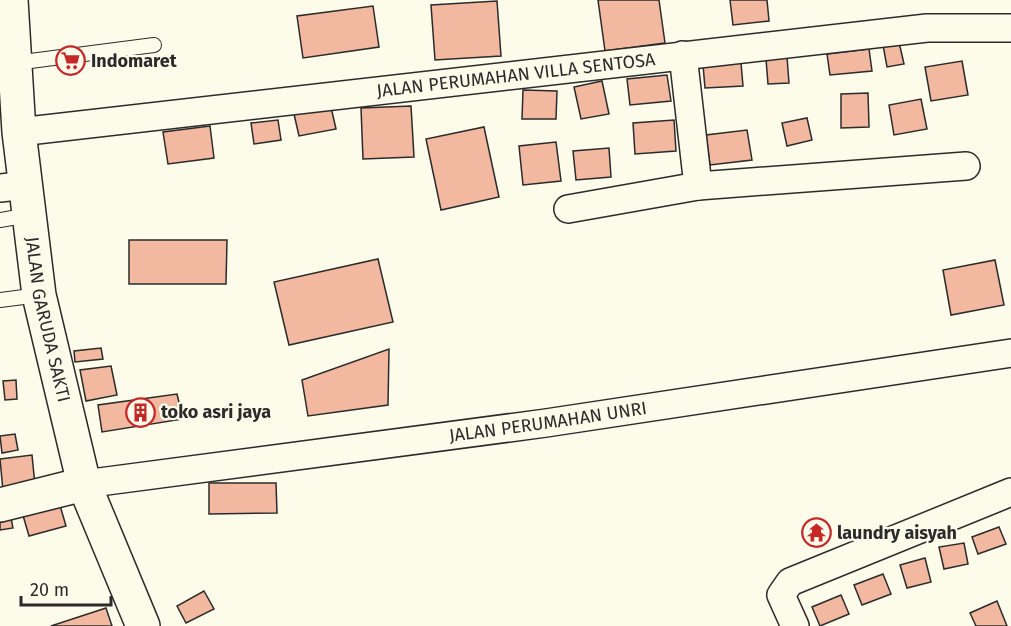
<svg xmlns="http://www.w3.org/2000/svg" width="1011" height="626" font-family="'Fira Sans',sans-serif">
<style>
.building{fill:#f2b8a0;stroke:#2b2b2b;stroke-width:1.5}
.lines{fill:none;stroke-linecap:round;stroke-linejoin:round}
.service-casing{stroke:#2b2b2b;stroke-width:16}
.minor-casing{stroke:#2b2b2b;stroke-width:30}
.secondary-casing{stroke:#2b2b2b;stroke-width:36}
.trunk-casing{stroke:#2b2b2b;stroke-width:36}
.service{stroke:#fdfbea;stroke-width:14}
.minor{stroke:#fdfbea;stroke-width:27}
.secondary{stroke:#fdfbea;stroke-width:33}
.trunk{stroke:#fdfbea;stroke-width:33}
.labels{text-anchor:middle;dominant-baseline:central;stroke-width:4.5;stroke-linejoin:round;paint-order:stroke}
.poi-label{font-size:18px;font-weight:bold;fill:#2b2b2b;stroke:#fdfbea;text-anchor:start}
.street-label{font-size:18px;fill:#2b2b2b;stroke:#fdfbea}
</style>
<rect width="100%" height="100%" fill="#fdfbea"/>
<!-- building -->
<g class="building">
<path d="M598,0H659L665,43L605,51Z"/>
<path d="M730,0H767L769,21L733,25Z"/>
<path d="M497,1L501,56L435,60L431,5Z"/>
<path d="M373,6L379,47L303,58L297,16Z"/>
<path d="M899,42L904,64L887,67L883,45Z"/>
<path d="M869,49L872,71L830,75L827,54Z"/>
<path d="M787,57L789,83L768,84L766,59Z"/>
<path d="M962,61L968,95L931,101L925,67Z"/>
<path d="M741,63L743,86L705,88L703,65Z"/>
<path d="M667,75L671,101L630,105L627,79Z"/>
<path d="M602,81L609,114L581,119L574,87Z"/>
<path d="M523,90L557,91L556,119H522Z"/>
<path d="M868,93L869,127L841,128V94Z"/>
<path d="M921,99L927,129L894,135L889,105Z"/>
<path d="M411,106L414,157L363,159L361,108Z"/>
<path d="M331,107L336,129L299,136L294,114Z"/>
<path d="M807,118L812,140L787,146L782,123Z"/>
<path d="M278,120L281,140L254,144L251,123Z"/>
<path d="M674,120L676,151L635,154L633,123Z"/>
<path d="M210,126L214,158L168,164L163,132Z"/>
<path d="M484,127L499,197L441,210L426,139Z"/>
<path d="M747,130L752,160L710,165L706,135Z"/>
<path d="M556,142L561,181L523,185L519,146Z"/>
<path d="M609,148L611,177L576,180L573,151Z"/>
<path d="M129,240H227L226,284H129Z"/>
<path d="M378,259L393,322L289,345L274,282Z"/>
<path d="M995,260L1004,305L951,315L943,270Z"/>
<path d="M101,348L103,359L75,362L74,351Z"/>
<path d="M389,349L388,405L308,416L302,380Z"/>
<path d="M111,366L117,395L86,401L80,370Z"/>
<path d="M16,380L17,399L5,400L3,381Z"/>
<path d="M177,394L183,419L102,432L98,405Z"/>
<path d="M15,434L18,450L2,453L0,436Z"/>
<path d="M32,455L35,485L3,491L0,459Z"/>
<path d="M209,483H276L277,513L209,514Z"/>
<path d="M59,502L66,526L29,536L22,512Z"/>
<path d="M10,513L13,528L0,530V515Z"/>
<path d="M999,527L1006,544L978,554L972,537Z"/>
<path d="M964,543L968,564L944,569L939,547Z"/>
<path d="M925,558L931,582L907,588L900,565Z"/>
<path d="M883,574L891,594L862,605L854,585Z"/>
<path d="M204,591L214,609L186,623L177,606Z"/>
<path d="M841,595L849,614L820,626L812,607Z"/>
<path d="M997,601L1007,626H976L970,613Z"/>
<path d="M106,608L112,626H51Z"/>
</g>
<g class="lines">
<defs>
<g id="service">
<path d="M15,63L154,45"/>
<path d="M0,220L29,215"/>
<path d="M0,300L39,295"/>
</g>
<g id="minor">
<path d="M683,55L698,186"/>
<path id="s1" d="M19,132L927,28H1011"/>
<path d="M0,188L26,185"/>
<path d="M568,209L698,186L966,166"/>
<path id="s2" d="M84,484L546,423L1011,353"/>
<path d="M795,626L781,595L790,582L1011,492"/>
</g>
<path id="secondary" d="M0,505L84,484"/>
<g id="trunk">
<path id="s3" d="M11,0L19,132L39,295L84,484L143,626"/>
</g>
</defs>
<!-- service casing -->
<use href="#service" class="service-casing"/>
<!-- minor casing -->
<use href="#minor" class="minor-casing"/>
<!-- secondary casing -->
<use href="#secondary" class="secondary-casing"/>
<!-- trunk casing -->
<use href="#trunk" class="trunk-casing"/>
<!-- service -->
<use href="#service" class="service"/>
<!-- minor -->
<use href="#minor" class="minor"/>
<!-- secondary -->
<use href="#secondary" class="secondary"/>
<!-- trunk -->
<use href="#trunk" class="trunk"/>
</g>
<!-- icons -->
<defs>
<symbol id="supermarket-ring" viewBox="-11 -11 22 22"><circle r="9.5" fill="#fdfbea" stroke="#c62828" stroke-width="1.5"/><path d="M-6-5.5h2.5l.6 2H6L4.5 2H-2.5L-4.4-4H-6ZM-1.5 3.2a1.3 1.3 0 1 0 .1 0ZM3 3.2a1.3 1.3 0 1 0 .1 0Z" fill="#c62828"/></symbol>
<symbol id="building-ring" viewBox="-11 -11 22 22"><circle r="9.5" fill="#fdfbea" stroke="#c62828" stroke-width="1.5"/><path d="M-4-6H4V6H1V3H-1V6H-4ZM-2.5-4.3h1.7v1.8h-1.7ZM.8-4.3h1.7v1.8H.8ZM-2.5-1h1.7V.8h-1.7ZM.8-1h1.7V.8H.8Z" fill="#c62828"/></symbol>
<symbol id="temple-ring" viewBox="-11 -11 22 22"><circle r="9.5" fill="#fdfbea" stroke="#c62828" stroke-width="1.5"/><path d="M0-6L5-2H3V0L6.5 2.5H4V6H1.5V3h-3V6H-4V2.5H-6.5L-3 0V-2H-5Z" fill="#c62828"/></symbol>
</defs>
<g fill-rule="evenodd">
<use href="#supermarket-ring" x="54" y="44" width="33" height="33"/>
<use href="#building-ring" x="124" y="396" width="33" height="33"/>
<use href="#temple-ring" x="800" y="516" width="33" height="33"/>
</g>
<g class="labels">
<!-- poi labels -->
<g class="poi-label">
<text x="91" y="61">Indomaret</text>
<text x="161" y="412">toko asri jaya</text>
<text x="837" y="533">laundry aisyah</text>
</g>
<!-- street labels -->
<g class="street-label">
<text stroke="none"><textPath href="#s1" startOffset="500">JALAN PERUMAHAN VILLA SENTOSA</textPath></text>
<text stroke="none"><textPath href="#s3" startOffset="322">JALAN GARUDA SAKTI</textPath></text>
<text stroke="none"><textPath href="#s2" startOffset="468">JALAN PERUMAHAN UNRI</textPath></text>
</g>
</g>
<!-- scale -->
<path d="M21 596v9h90v-9" fill="none" stroke="#2b2b2b" stroke-width="3"/>
<text x="30" y="596" font-size="18" fill="#2b2b2b" stroke="#fdfbea" stroke-width="4.5" paint-order="stroke">20 m</text>
</svg>
